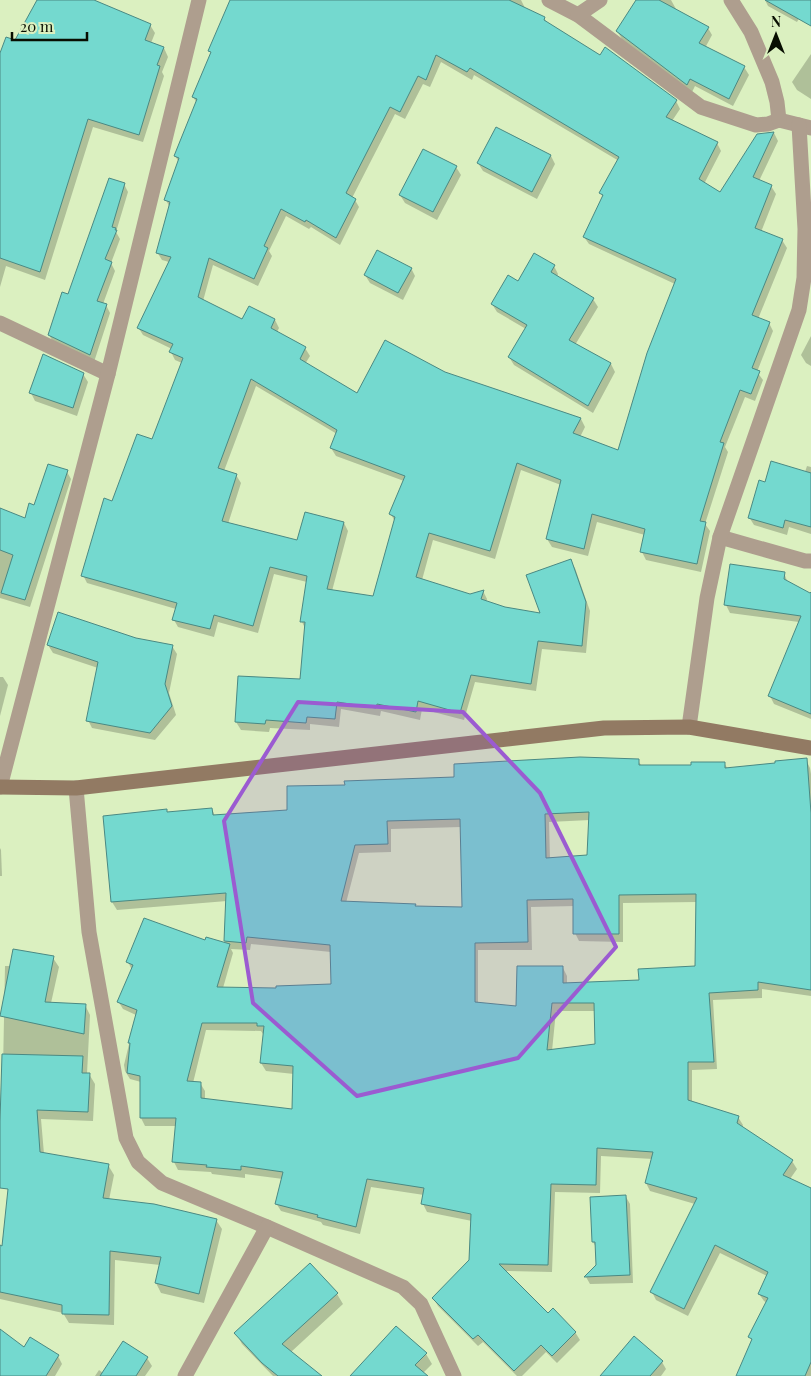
<svg xmlns="http://www.w3.org/2000/svg" width="811" height="1376" font-family="'Playfair Display',serif">
<style>
.shadow{fill:#0003;fill-rule:evenodd}
.building{fill:#74d9cf;stroke:#4a8983;fill-rule:evenodd}
.lines{fill:none;stroke-linecap:round;stroke-linejoin:round}
.street{stroke:#ae9e8e;stroke-width:15}
.secondary{stroke:#927a63;stroke-width:15}
.marked{fill:#9b5bd1;fill-opacity:0.2;stroke:#9b5bd1;stroke-width:4;stroke-linejoin:round}
</style>
<rect width="100%" height="100%" fill="#dbf0c0"/>
<!-- shadow -->
<g class="shadow">
<path d="M38,0H90L150,25L155,33L151,43L164,48L168,57L162,72L164,76L143,142L93,127L45,280L6,266L0,287V57L15,42Z"/>
<path d="M231,0H521L525,8L524,9L544,18L548,24L676,101L680,109L672,121L717,143L721,151L704,184L721,193L758,135L774,133L778,141L759,181L771,186L776,194L761,232L782,240L787,248L758,319L769,323L773,331L757,372L763,380L755,401L745,397L725,447L728,452L705,524L710,531L701,572L646,560L642,552L645,535L597,522L588,556L552,547L547,539L561,485L521,470L495,559L433,540L422,580L470,596L483,591L487,599L486,602L505,608L542,614L570,561L575,568L590,611L586,653L542,649L536,691L475,682L464,720L422,709L420,720L381,711L380,716L341,709L339,727L310,724V730L270,728L269,732L241,730L236,722L301,681L305,628L302,622L307,582L274,574L258,633L218,622L214,637L178,627L174,620L176,609L87,583L83,575L113,502L153,441L182,363L175,360L171,352L172,349L143,335L138,327L169,262L162,260L157,252L170,208L166,200L179,162L175,156L197,103L193,97L212,54L210,51ZM441,62L472,80L474,75L619,161L601,193L603,198L584,237L589,244L675,284L619,452L580,437L585,427L581,419L445,373L358,395L305,364L310,356L305,348L277,332L279,328L275,320L249,308L243,321L203,301L213,265L258,286L272,256L269,251L286,216L309,229L311,227L340,245L359,207L355,200L352,198L395,114L405,119L423,84L430,87ZM256,386L337,434L331,448L336,456L404,481L391,514L395,522L374,598L332,591L348,531L344,523L298,542L228,524L241,483L236,475L224,471Z"/>
<path d="M638,0H671L676,9L675,10L708,28L712,35L705,48L744,67L749,75L733,106L695,86L692,92L622,39L617,31Z"/>
<path d="M765,0H810L797,22L768,6Z"/>
<path d="M811,54V99L797,90L792,82Z"/>
<path d="M496,128L551,156L555,164L537,199L483,171L478,163Z"/>
<path d="M456,167L461,175L437,220L405,203L400,195Z"/>
<path d="M124,184L128,192L116,232L120,239L111,263L115,271L103,304L106,305L110,313L94,362L54,343L49,335Z"/>
<path d="M554,266L558,274L557,277L593,299L598,307L575,345L611,364L615,372L593,413L514,365L509,357L526,329L497,312L492,304L519,283Z"/>
<path d="M411,268L415,276L403,300L370,283L365,275Z"/>
<path d="M811,336V366L806,363L801,355Z"/>
<path d="M83,374L88,382L77,416L35,401L31,393Z"/>
<path d="M807,466L811,467V534L789,527L787,535L754,525L749,517L805,472Z"/>
<path d="M67,472L71,479L30,607L0,598V509L26,519L35,506Z"/>
<path d="M784,573L788,583L811,595V719L774,704L770,696L799,622L730,613L726,605Z"/>
<path d="M135,639L172,646L177,654L169,693L176,715L155,740L92,728L88,720L98,668L53,653L48,645Z"/>
<path d="M0,677H3L8,685L0,716Z"/>
<path d="M806,760L810,768L811,774V996L762,989V998L713,1000L717,1069L692,1070V1103L738,1117L743,1125L742,1128L792,1161L797,1169L790,1179L811,1189V1376H737L752,1341L750,1337L767,1303L764,1301L759,1294L767,1276L720,1253L688,1316L656,1300L652,1292L695,1204L650,1191L646,1183L653,1159L601,1156L600,1193L555,1192L552,1272L505,1271L548,1315L575,1332L580,1340L557,1363L546,1352L522,1376H517L483,1342L478,1346L438,1306L433,1298L470,1261L472,1221L427,1212L423,1204L424,1195L371,1187L360,1234L323,1225L321,1222L281,1211L276,1203L283,1179L245,1174V1178L212,1174L211,1172L178,1170L174,1162L176,1126H145L141,1118V1082L130,1079L125,1071L124,1065L136,1015L123,1009L118,1001L132,970L128,962L206,942L227,945L225,941L227,901L117,910L112,902L167,813L212,809L215,816L289,811L346,786L456,778L638,761L642,766L692,767L724,763L728,769ZM590,820L588,856L550,859L549,822ZM461,827L464,908L416,907L415,906L346,903L359,853L391,852V829ZM697,902V967L640,981L567,984V976L563,968L517,1007L478,1004V950H532L531,907L575,906V933L579,941L623,942V903ZM251,944L331,952L332,986L278,989L223,988L233,953L231,949L250,950ZM556,1011H596L597,1045L552,1051ZM206,1030L261,1031L263,1034H264L261,1063L266,1071L294,1074L293,1110L205,1100V1091L200,1083H193Z"/>
<path d="M0,848L1,850L2,876H0Z"/>
<path d="M53,958L59,967L51,1003L85,1005L90,1015L87,1074H89L95,1084L93,1121L41,1119L44,1154L108,1165L114,1175L109,1200L216,1220L222,1229L204,1303L161,1293L156,1283L160,1265L115,1260L114,1325L69,1323L63,1313L0,1299V1247H3L16,1164L0,1143V1122H2L5,966H11Z"/>
<path d="M626,1197L630,1204L633,1283L590,1284L586,1277L597,1266L596,1247L593,1242Z"/>
<path d="M337,1294L343,1304L291,1352L320,1376H273L242,1344L236,1333Z"/>
<path d="M0,1331L25,1348L58,1356L62,1364L55,1376H0Z"/>
<path d="M426,1354L432,1364L423,1373L426,1376H352Z"/>
<path d="M147,1358L152,1366L145,1376H95L99,1370L103,1373Z"/>
<path d="M662,1362L666,1369L661,1376H601Z"/>
</g>
<!-- building -->
<g class="building">
<path d="M37,0H94L151,24L145,40L164,47L157,65L160,66L139,135L88,119L40,272L0,258V53L6,37L15,40Z"/>
<path d="M230,0H509L545,17L544,20L600,55L605,47L677,100L666,117L718,142L699,179L720,192L757,134L774,132L753,177L772,185L755,228L783,239L752,315L770,322L752,368L760,371L751,394L740,390L720,442L724,443L700,521L706,522L697,564L640,552L645,529L592,514L584,549L546,539L561,480L517,463L490,551L429,533L416,577L470,594L484,590L481,599L505,607L540,613L526,575L571,559L586,602L582,646L538,641L531,684L471,675L460,713L418,701L416,712L377,704L376,708L337,702L335,719L307,717L306,723L266,720L265,724L235,722L238,676L300,679L305,622H300L307,576L270,567L253,626L214,615L210,629L172,620L177,603L81,576L104,498L112,501L137,434L152,439L183,358L169,352L173,344L137,328L171,257L156,253L170,202L164,200L179,158L174,156L197,99L192,97L211,52L208,51ZM436,55L467,72L470,68L619,157L599,193L603,195L583,237L676,279L647,353L618,450L573,433L581,418L445,372L385,340L357,393L300,359L306,347L271,328L275,319L249,306L242,319L198,297L209,258L254,279L268,248L264,246L281,209L305,222L306,220L336,238L356,199L346,193L390,107L400,112L418,76L426,80ZM251,379L337,430L330,448L405,476L389,514L395,517L373,596L327,589L344,522L305,512L297,540L222,521L237,474L218,468Z"/>
<path d="M636,0H659L709,27L699,43L745,66L729,99L690,79L687,85L616,31Z"/>
<path d="M765,0H811V26Z"/>
<path d="M496,127L551,155L532,192L477,163Z"/>
<path d="M423,149L457,166L433,212L399,195Z"/>
<path d="M109,178L125,183L112,227L116,228L115,230H117L105,259L112,262L97,301L107,304L90,355L48,335L62,292L68,294Z"/>
<path d="M377,250L412,268L398,293L364,275Z"/>
<path d="M534,253L555,265L551,272L594,298L569,340L611,363L588,406L508,357L527,325L491,304L508,275L518,281Z"/>
<path d="M43,354L84,373L73,408L29,393Z"/>
<path d="M771,461L811,473V527L785,520L783,528L748,518L759,480L765,482Z"/>
<path d="M48,464L68,470L25,600L1,593L13,555L0,550V508L25,518L29,503L34,505Z"/>
<path d="M730,564L785,572L784,579L810,593L811,592V714L768,696L801,616L724,605Z"/>
<path d="M58,612L136,638L173,645L165,684L172,706L150,733L86,721L98,662L47,645Z"/>
<path d="M580,757L639,759V765H691V762H725V768L775,763V761L807,758L811,813V990L758,982V990L709,993L714,1062H688V1100L739,1116L737,1123L793,1160L783,1175L811,1188V1362L805,1376H736L752,1339L748,1337L768,1298L758,1294L768,1272L715,1245L684,1309L650,1292L697,1198L645,1183L653,1152L597,1148L596,1185L551,1184L548,1265L499,1264L548,1313L553,1308L576,1332L552,1356L541,1345L514,1371L478,1335L473,1339L432,1298L469,1260L471,1214L421,1204L424,1188L367,1179L356,1227L317,1217L318,1215L275,1204L283,1172L241,1166V1170L206,1167L207,1165L172,1162L176,1118H140V1076L127,1073L130,1043H128L137,1010L117,1002L133,965L126,962L144,918L205,940L206,937L230,944L217,987L276,988V986L331,984L330,945L247,937L246,943L224,941L226,893L111,902L103,816L167,809V812L212,808L213,815L287,810V786L345,785L344,781L454,777V764ZM589,812L587,855L546,858L545,814ZM460,819L462,907L415,906L416,904L341,901L355,845L388,844L387,821ZM696,894L695,966L638,969L639,980L563,983V966H517L516,1006L475,1002V943L528,942L527,900L573,899V934H619V895ZM552,1003H594L595,1044L547,1050ZM202,1023H257V1026H264L260,1063L293,1066L292,1109L201,1098V1082L187,1081Z"/>
<path d="M13,949L54,956L45,1002L86,1004L84,1034L0,1016Z"/>
<path d="M2,1054L83,1056L82,1073H90L88,1112L37,1110L40,1152L109,1164L103,1198L154,1204L217,1219L199,1294L155,1283L161,1257L110,1251L109,1315L62,1314V1305L0,1292V1245L2,1246L8,1189L0,1188V1121Z"/>
<path d="M626,1195L630,1275L584,1277L596,1265L595,1242H592L590,1197Z"/>
<path d="M310,1263L338,1293L282,1344L322,1376H278L262,1363L234,1333Z"/>
<path d="M396,1326L427,1353L415,1365L428,1376H350Z"/>
<path d="M0,1329L24,1347L30,1337L59,1355L46,1376H0Z"/>
<path d="M634,1336L663,1361L650,1376H600Z"/>
<path d="M123,1341L148,1357L136,1376H100Z"/>
</g>
<g class="lines">
<!-- street -->
<g class="street">
<path d="M549,0L578,15L701,107L756,125L768,124L779,120L811,128"/>
<path d="M731,0L751,32L772,82L777,102L779,120"/>
<path d="M578,15L600,0"/>
<path d="M0,323L108,374"/>
<path d="M720,537L805,561H811"/>
<path d="M689,727L707,598L720,537L799,310L804,278L805,229L799,125"/>
<path d="M0,787L108,374L199,0"/>
<path d="M76,788L89,932L126,1138L138,1162L162,1183L267,1227L403,1287L421,1304L454,1376"/>
<path d="M185,1376L267,1227"/>
</g>
<!-- secondary -->
<path class="secondary" d="M0,787L76,788L604,728L689,727L811,748"/>
</g>
<!-- marked area -->
<path class="marked" d="M298,702L463,712L540,793L616,947L518,1058L357,1096L253,1003L224,821Z"/>
<!-- north arrow -->
<g transform="translate(776 35)" stroke="#dbf0c0" stroke-width="4" paint-order="stroke">
<path d="M0-4L9 19L0 12L-9 19Z" fill="#080e01"/>
<text y="-8" font-size="14" font-weight="bold" text-anchor="middle" fill="#080e01">N</text>
</g>
<!-- scale -->
<path d="M12 32v8h75v-8" fill="none" stroke="#080e01" stroke-width="2.5"/>
<text x="20" y="32" font-size="15" fill="#080e01" stroke="#dbf0c0" stroke-width="4" paint-order="stroke">20 m</text>
</svg>
